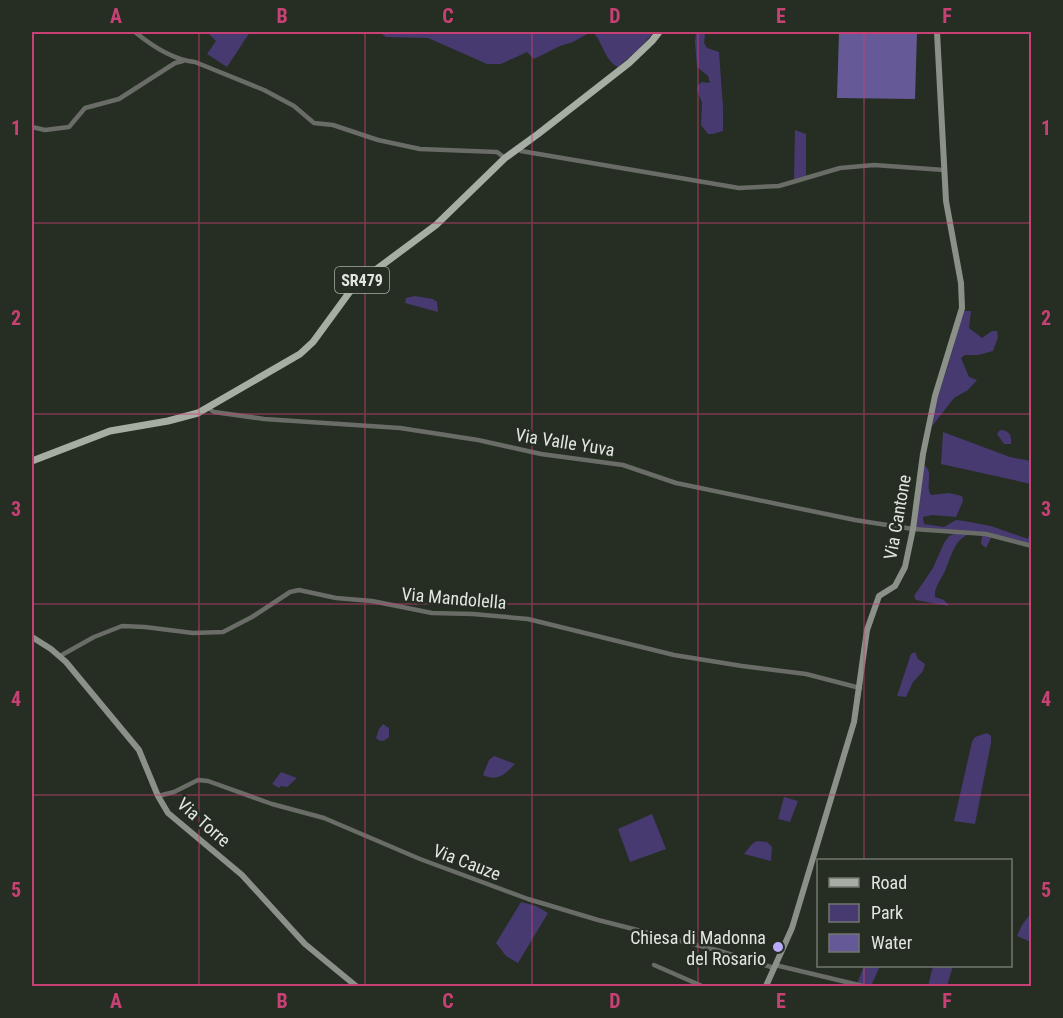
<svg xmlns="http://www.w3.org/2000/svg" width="1063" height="1018" font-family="'Roboto Condensed',sans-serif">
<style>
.green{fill:#463a70}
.water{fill:#665998}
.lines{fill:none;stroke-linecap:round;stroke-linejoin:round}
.minor{stroke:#696c67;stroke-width:4.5}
.secondary{stroke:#8b9188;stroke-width:6}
.primary{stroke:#a6ada2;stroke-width:7}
.grid{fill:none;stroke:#c84175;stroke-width:1.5;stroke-opacity:0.55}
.poi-dot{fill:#b9abf7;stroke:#262d23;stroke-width:2}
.labels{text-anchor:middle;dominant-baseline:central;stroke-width:5;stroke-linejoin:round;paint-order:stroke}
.shield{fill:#262d23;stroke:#aaaea7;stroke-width:1.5}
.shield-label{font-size:16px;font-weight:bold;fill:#e2e6df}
.street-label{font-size:18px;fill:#e2e6df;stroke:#262d23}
.poi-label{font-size:18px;fill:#e2e6df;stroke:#262d23;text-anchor:end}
.neatline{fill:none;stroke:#c84175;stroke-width:2}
.grid-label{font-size:20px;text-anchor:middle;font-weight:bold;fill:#c84175}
</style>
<rect width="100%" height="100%" fill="#262d23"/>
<!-- green -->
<g class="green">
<path d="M207,32H250L227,67L207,54L216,41Z"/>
<path d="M379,32H591L573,42L560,46L534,59L527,52L501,64H487L428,38L386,37Z"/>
<path d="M593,32H654L638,50L618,67C605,61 603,43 593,32Z"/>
<path d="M696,32H703L705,35L704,43L707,48L719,52L723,107V131L713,134H708L701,125L702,103L697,90L698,85L702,82L710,83L708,76L697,67L695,42Z"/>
<path d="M795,130L806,134V176L794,179Z"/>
<path d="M415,296L433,299L437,302L438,312L405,303L406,298Z"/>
<path d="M962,311H971L969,328L982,338L992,331H997L998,337L993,351L978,355H965L961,358L969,377L977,380L968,390L954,398L929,430C938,390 955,352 962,311Z"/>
<path d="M1000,430C1009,430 1012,435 1011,444H1004L997,434Z"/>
<path d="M943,432L1010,457L1031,461V484L941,464Z"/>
<path d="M922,464C936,471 924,485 931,495L949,493L962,496L963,501L956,517L932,515L923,517L924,524L944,527L956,520L964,521L991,526L1028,539L1031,527V544L993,534L986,548L981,544L982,536C957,527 952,555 945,571C941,580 934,587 935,597L944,600L949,606L916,600L914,596L933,568L944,543L949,536L954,534L955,530L916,527Z"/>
<path d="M915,652L918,659L925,664L923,671L913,682L906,697L897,696L911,654Z"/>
<path d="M383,724L389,728V737C385,741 381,743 376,738L379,729Z"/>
<path d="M987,733L991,736V743L975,824L954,821L972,742L975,737Z"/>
<path d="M494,756L515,764C505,774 498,782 483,775L489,760Z"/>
<path d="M281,772L297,778L287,787L281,786L279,788L272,784Z"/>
<path d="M784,797L798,801L790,822L778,819Z"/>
<path d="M652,814L666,849L630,862L618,829Z"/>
<path d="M757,841L767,842L772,847L771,861L744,854L752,844Z"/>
<path d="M521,902L536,906L548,913L518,963L506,956L496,943Z"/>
<path d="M1031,913V942L1017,936L1022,925Z"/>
<path d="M864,966H880L871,986L857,984Z"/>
<path d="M933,966H953L947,986H928Z"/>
</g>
<!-- water -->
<path class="water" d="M839,32H917L915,99L837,98Z"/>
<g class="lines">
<!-- minor -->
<g class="minor">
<path d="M135,32C152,46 173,60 195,62L264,90L294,106L314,123L333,125L378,140L420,149L497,152L505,158"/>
<path d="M32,127L45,130L69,127L85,108L119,99L175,63L183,61"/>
<path d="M517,148L521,151L739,188L779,186L840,168L874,165L944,170"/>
<path d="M208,408L214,412L264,419L400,428L478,440L541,454L623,465L676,483L855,520L913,529L986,534L1032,546"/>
<path d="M60,656L94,637L122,626L145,627L193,633L223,632L252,617L290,592L299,590L336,598L372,601L432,613L473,614L528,619L674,655L742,666L806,674L860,688"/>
<path d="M158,796L174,792L198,780L208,781L272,804L324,818L420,859L528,899L598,920L720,951L774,968"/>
<path d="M654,965L702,986"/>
<path d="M775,965L863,986"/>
</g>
<!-- secondary -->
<g class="secondary">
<path d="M32,637L51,649L66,662L139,750L158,796L168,813L242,875L305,944L356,986"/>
<path d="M766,986L792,928L854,722L867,630L879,596L895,586L905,567L913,529L923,454L935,396L962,308L961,283L946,201L937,32"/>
</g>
<!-- primary -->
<path class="primary" d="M32,461L110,431L168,421L198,413L300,354L313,342L354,286L436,225L505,158L538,134L629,63L652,41L659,32"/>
</g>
<!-- grid -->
<path class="grid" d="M199,32V986M365,32V986M532,32V986M698,32V986M864,32V860M32,223H1032M32,414H1032M32,604H1032M32,795H1032M864,966V986"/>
<!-- markers -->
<circle class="poi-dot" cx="778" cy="947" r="6"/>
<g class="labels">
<!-- shield labels -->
<rect class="shield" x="335" y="267" width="54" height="26" rx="4.5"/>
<g class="shield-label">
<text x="362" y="280">SR479</text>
</g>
<!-- street labels -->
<g class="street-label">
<text transform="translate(565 442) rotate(9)">Via Valle Yuva</text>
<text transform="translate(897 517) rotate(-80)">Via Cantone</text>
<text transform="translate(454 598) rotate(5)">Via Mandolella</text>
<text transform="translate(204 822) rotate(41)">Via Torre</text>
<text transform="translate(467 862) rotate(21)">Via Cauze</text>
</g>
<!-- poi labels -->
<g class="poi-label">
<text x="766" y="937">Chiesa di Madonna<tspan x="766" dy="21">del Rosario</tspan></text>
</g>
</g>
<!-- border -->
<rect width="1063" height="1018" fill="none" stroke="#262d23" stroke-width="66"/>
<!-- legend -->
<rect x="817" y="859" width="195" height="108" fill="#262d23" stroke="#71776e" stroke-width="1.5"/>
<rect x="829" y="878" width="30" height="9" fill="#a6ada2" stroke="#71776e" stroke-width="1.5"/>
<text x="871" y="889" font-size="18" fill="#e2e6df">Road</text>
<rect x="829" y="904" width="30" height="18" fill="#463a70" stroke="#71776e" stroke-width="1.5"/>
<text x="871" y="919" font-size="18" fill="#e2e6df">Park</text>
<rect x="829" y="934" width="30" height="18" fill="#665998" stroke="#71776e" stroke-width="1.5"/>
<text x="871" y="949" font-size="18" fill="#e2e6df">Water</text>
<rect x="33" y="33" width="997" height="952" class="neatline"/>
<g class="grid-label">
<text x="116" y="23">A</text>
<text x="282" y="23">B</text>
<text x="448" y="23">C</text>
<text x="615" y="23">D</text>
<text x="781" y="23">E</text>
<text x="947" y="23">F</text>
<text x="16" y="135">1</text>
<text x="1046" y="135">1</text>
<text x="16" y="325">2</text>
<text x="1046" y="325">2</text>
<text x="16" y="516">3</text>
<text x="1046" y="516">3</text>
<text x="16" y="706">4</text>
<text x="1046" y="706">4</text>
<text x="16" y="897">5</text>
<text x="1046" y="897">5</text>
<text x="116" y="1008">A</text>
<text x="282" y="1008">B</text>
<text x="448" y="1008">C</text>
<text x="615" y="1008">D</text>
<text x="781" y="1008">E</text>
<text x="947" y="1008">F</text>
</g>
</svg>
